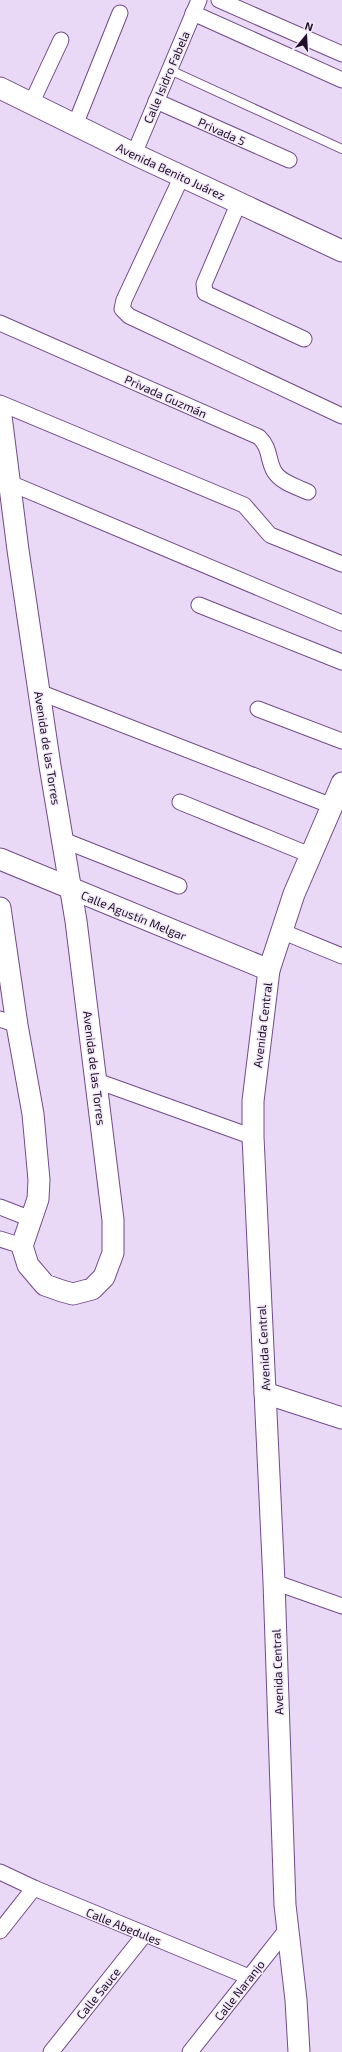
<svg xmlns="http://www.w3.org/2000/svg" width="342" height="2052" font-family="'Exo 2',sans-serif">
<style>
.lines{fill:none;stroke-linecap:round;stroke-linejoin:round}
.lane-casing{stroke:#724b8b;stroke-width:10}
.street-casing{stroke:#724b8b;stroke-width:17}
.secondary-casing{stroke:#724b8b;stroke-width:23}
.lane{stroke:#fff;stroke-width:8}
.street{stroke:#fff;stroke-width:15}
.secondary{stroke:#fff;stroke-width:21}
.labels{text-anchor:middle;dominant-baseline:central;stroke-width:3;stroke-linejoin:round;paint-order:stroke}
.street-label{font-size:12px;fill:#1f0f29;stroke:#f3eaf9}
</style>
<rect width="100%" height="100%" fill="#ead9f6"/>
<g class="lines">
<defs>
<path id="lane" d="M170,70L342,149"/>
<g id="street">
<path d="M219,0L342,54"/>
<path d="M193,13L342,80"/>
<path d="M156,101L289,160"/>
<path d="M31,104L61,40"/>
<path d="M75,125L120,13"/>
<path d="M134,154L199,0"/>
<path d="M182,176L124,300L122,309L129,316L342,416"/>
<path d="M239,202L204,284L205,293L304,339"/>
<path d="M0,323L259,437C271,449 267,458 274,471C280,482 297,487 308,492"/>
<path d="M0,403L244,505L270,535L342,564"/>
<path d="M10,483L342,623"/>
<path d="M199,605L342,662"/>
<path d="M39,692L332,806"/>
<path d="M258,709L342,741"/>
<path d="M180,802L310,855"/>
<path d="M63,840L179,886"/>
<path d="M281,931L342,956"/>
<path d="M0,1019L17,1025"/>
<path d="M97,1081L253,1137"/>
<path d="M0,1207L31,1219"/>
<path d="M0,1239L22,1246"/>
<path d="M274,1582L342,1606"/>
<path d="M0,1872L34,1888L249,1977"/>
<path d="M0,1931L34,1888"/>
<path d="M51,2052L145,1934"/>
<path d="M190,2052L288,1928"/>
</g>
<g id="secondary">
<path d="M0,88L134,154L342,251"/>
<path d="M0,408L18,550L50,766L76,921L113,1220V1253L104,1277L92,1289L73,1294L62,1291L45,1285L28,1265L22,1246L38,1199L39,1180L33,1114L17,1025L0,908"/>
<path d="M0,859L269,970"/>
<path d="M265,1393L342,1418"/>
<path d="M299,2052L296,2000L285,1905L274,1582L253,1137V1101L269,970L294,894L342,783"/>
</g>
</defs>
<!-- lane casing -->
<use href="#lane" class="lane-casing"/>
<!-- street casing -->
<use href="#street" class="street-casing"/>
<!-- secondary casing -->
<use href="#secondary" class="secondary-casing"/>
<!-- lane -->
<use href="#lane" class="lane"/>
<!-- street -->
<use href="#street" class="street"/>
<!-- secondary -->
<use href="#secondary" class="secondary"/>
</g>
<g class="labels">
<!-- street labels -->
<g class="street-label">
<text transform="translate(166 77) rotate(-67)">Calle Isidro Fabela</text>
<text transform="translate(222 131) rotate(24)">Privada 5</text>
<text transform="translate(171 171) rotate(25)">Avenida Benito Juárez</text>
<text transform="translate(166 396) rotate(24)">Privada Guzmán</text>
<text transform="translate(48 748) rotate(81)">Avenida de las Torres</text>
<text transform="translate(134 915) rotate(22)">Calle Agustín Melgar</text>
<text transform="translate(262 1025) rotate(-83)">Avenida Central</text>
<text transform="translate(95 1068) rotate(83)">Avenida de las Torres</text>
<text transform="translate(263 1348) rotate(-93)">Avenida Central</text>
<text transform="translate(277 1672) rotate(-92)">Avenida Central</text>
<text transform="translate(124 1926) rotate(22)">Calle Abedules</text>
<text transform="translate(239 1990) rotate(-52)">Calle Naranjo</text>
<text transform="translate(98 1993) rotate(-51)">Calle Sauce</text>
</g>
</g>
<!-- north arrow -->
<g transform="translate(306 36) rotate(18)" stroke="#f3eaf9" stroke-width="3" paint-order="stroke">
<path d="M0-3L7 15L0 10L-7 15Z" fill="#1f0f29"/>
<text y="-6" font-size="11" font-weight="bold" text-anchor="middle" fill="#1f0f29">N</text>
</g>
</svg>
